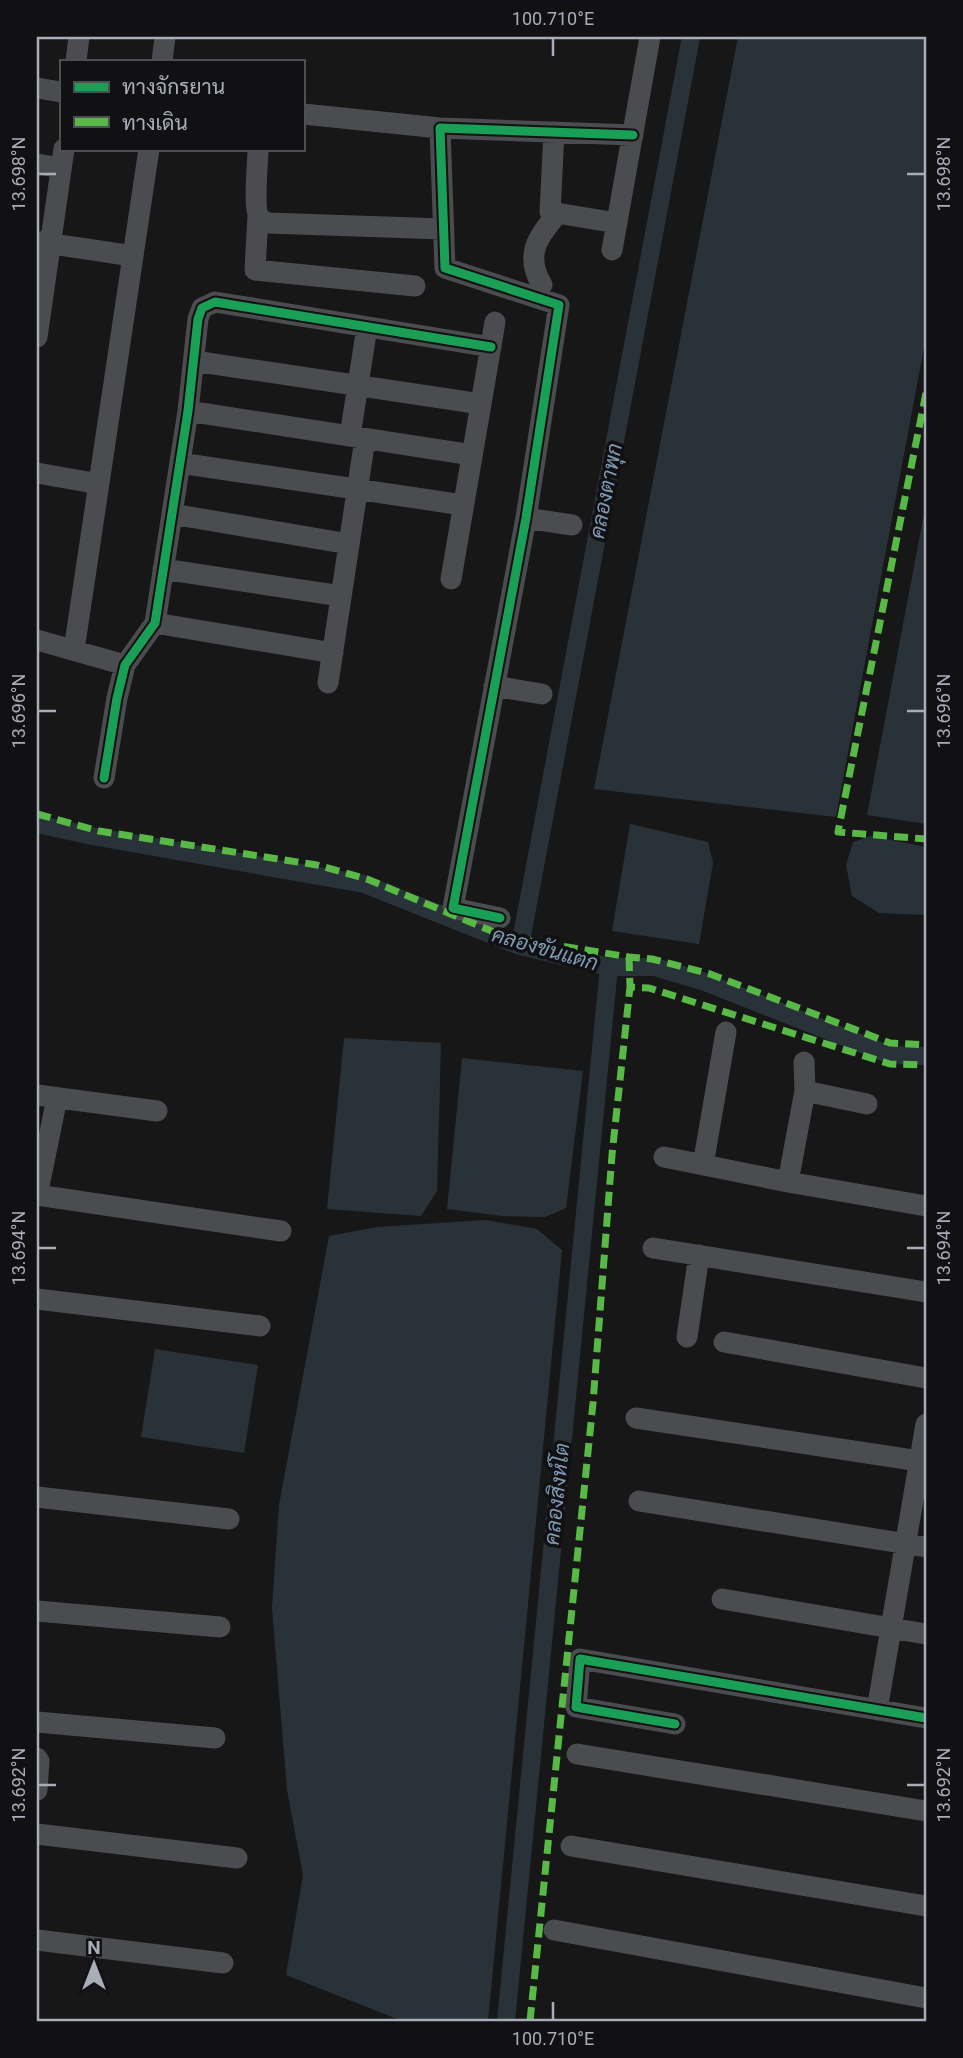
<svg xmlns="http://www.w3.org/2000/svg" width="963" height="2058" font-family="Roboto,Sarabun,sans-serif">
  <rect width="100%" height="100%" fill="#171717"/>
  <path fill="#2a3239" d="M 738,37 L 926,37 L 926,337 L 836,817 L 594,789 Z
    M 926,503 L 926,824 L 867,815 Z
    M 630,824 L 708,842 L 713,863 L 699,944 L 612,931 Z
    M 871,836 L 926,847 L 926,915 L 879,913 L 852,896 L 846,865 L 853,842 Z
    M 344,1038 L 441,1043 L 437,1191 L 421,1216 L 327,1209 Z
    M 462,1058 L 583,1071 L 566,1208 L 545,1217 L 502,1216 L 447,1209 Z
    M 486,1220 L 537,1229 L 562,1250 L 488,2021 L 402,2021 L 286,1975 L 303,1875 L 287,1790 L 272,1608 L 279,1505 L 329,1236 L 377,1227 Z
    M 155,1349 L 258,1365 L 244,1453 L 141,1437 Z"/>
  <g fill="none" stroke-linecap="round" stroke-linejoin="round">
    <path stroke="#2a3239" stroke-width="18" d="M 37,824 L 92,836 L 364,884 L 520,946 L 609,967 L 655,967 L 702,981 L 890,1055 L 926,1056
      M 520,946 L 691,37
      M 506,2021 L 609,967"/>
    <path stroke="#4b4c50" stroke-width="21" d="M 76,61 L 79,37
      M 162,61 L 165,37
      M 37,88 L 61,92
      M 303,114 L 440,128
      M 554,132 L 550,212 L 617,223
      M 258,149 C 258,162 253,207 259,217 C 261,220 264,221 268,223 L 444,229
      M 37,164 L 61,168
      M 258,215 L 255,270 L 415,286
      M 39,242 L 133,256
      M 612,250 L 650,37
      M 542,285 C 524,255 538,236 558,213
      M 37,337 L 64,149
      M 194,361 L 481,404
      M 188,411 L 472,455
      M 350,436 L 367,327
      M 180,463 L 463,505
      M 37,473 L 99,484
      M 172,514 L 349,544
      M 526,518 L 572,525
      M 163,569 L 341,596
      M 451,579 L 495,322
      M 155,623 L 333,653
      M 37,640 L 125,665
      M 74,650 L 149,149
      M 328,683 L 365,439
      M 494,686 L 542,694
      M 104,778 L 117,698 L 125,665 L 155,623 L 188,411 L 198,319 L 202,308 L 215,302 L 491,347
      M 500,918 L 453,908 L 526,518 L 559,305 L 445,268 L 440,128 L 633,135
      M 805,1091 L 867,1104
      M 37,1095 L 157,1111
      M 664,1157 L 788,1182 L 926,1206
      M 703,1165 L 726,1032
      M 788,1182 L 805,1091 L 804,1062
      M 37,1195 L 281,1231
      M 37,1196 L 57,1098
      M 653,1248 L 926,1292
      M 37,1299 L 260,1326
      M 687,1337 L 699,1255
      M 724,1342 L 926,1378
      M 636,1418 L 926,1462
      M 37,1497 L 229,1519
      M 639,1501 L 926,1547
      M 722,1599 L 926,1634
      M 37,1611 L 220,1627
      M 877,1710 L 926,1424
      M 37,1722 L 215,1738
      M 675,1724 L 576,1707 L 580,1659 L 926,1718
      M 577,1754 L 926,1811
      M 37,1758 L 39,1761 L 37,1790
      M 37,1834 L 237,1858
      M 571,1846 L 926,1906
      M 554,1930 L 926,1998
      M 37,1940 L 223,1963"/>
    <path stroke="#58b947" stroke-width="7" stroke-dasharray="14 7" stroke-linecap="butt" d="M 926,393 L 838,832 L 926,839
      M 37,814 L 99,831 L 317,865 L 367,879 L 506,937 L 629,957 L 652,959 L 710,974 L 890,1043 L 926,1045
      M 629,957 L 630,987 L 649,988 L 890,1064 L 926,1065
      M 530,2021 L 578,1550 L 593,1403 L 612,1155 L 630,987"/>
    <g stroke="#111113" stroke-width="13">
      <path id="cycleway" d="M 104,778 L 117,698 L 125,665 L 155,623 L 188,411 L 198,319 L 202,308 L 215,302 L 491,347
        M 500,918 L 453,908 L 526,518 L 559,305 L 445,268 L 440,128 L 633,135
        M 675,1724 L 576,1707 L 580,1659 L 926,1718"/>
    </g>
    <use href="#cycleway" stroke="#1a9f57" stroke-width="9"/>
  </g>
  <path fill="none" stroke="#a8adb8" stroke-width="2.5" d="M 553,38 L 553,56M 38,174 L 56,174M 907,174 L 925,174M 38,711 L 56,711M 907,711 L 925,711M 38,1248 L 56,1248M 907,1248 L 925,1248M 38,1785 L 56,1785M 907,1785 L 925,1785M 553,2002 L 553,2020"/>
  <g text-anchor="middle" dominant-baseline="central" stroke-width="7" stroke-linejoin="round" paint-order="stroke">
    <g font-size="21" font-style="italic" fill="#7f9bb3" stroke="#111113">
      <text transform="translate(606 491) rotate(-79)">คลองตาพุก</text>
      <text transform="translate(545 949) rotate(16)">คลองขันแตก</text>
      <text transform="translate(557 1494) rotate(-84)">คลองสิงห์โต</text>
    </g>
  </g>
  <rect width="963" height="2058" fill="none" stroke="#111113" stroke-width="77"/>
  <rect x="60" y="60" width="245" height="91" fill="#111113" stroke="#4d4f55" stroke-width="2"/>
  <rect x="74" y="82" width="35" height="10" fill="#1a9f57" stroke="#4d4f55" stroke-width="2"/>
  <text x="122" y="94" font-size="21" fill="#a8adb8">ทางจักรยาน</text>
  <rect x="74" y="117" width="35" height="10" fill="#58b947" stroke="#4d4f55" stroke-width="2"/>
  <text x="122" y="130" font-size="21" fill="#a8adb8">ทางเดิน</text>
  <g transform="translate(94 1964)" stroke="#111113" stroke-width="5" paint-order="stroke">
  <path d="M0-5L12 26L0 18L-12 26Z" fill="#a8adb8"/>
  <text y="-10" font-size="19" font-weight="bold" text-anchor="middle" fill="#a8adb8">N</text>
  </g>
  <rect x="38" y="38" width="887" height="1982" fill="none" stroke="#a8adb8" stroke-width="2.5"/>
  <g font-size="18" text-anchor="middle" fill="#a8adb8">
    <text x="553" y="25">100.710°E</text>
    <text transform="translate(19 174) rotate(-90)" y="6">13.698°N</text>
    <text transform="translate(944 174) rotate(-90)" y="6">13.698°N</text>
    <text transform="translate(19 711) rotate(-90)" y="6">13.696°N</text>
    <text transform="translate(944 711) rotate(-90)" y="6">13.696°N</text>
    <text transform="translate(19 1248) rotate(-90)" y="6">13.694°N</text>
    <text transform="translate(944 1248) rotate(-90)" y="6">13.694°N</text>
    <text transform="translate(19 1785) rotate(-90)" y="6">13.692°N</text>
    <text transform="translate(944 1785) rotate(-90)" y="6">13.692°N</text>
    <text x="553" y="2045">100.710°E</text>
  </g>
</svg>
